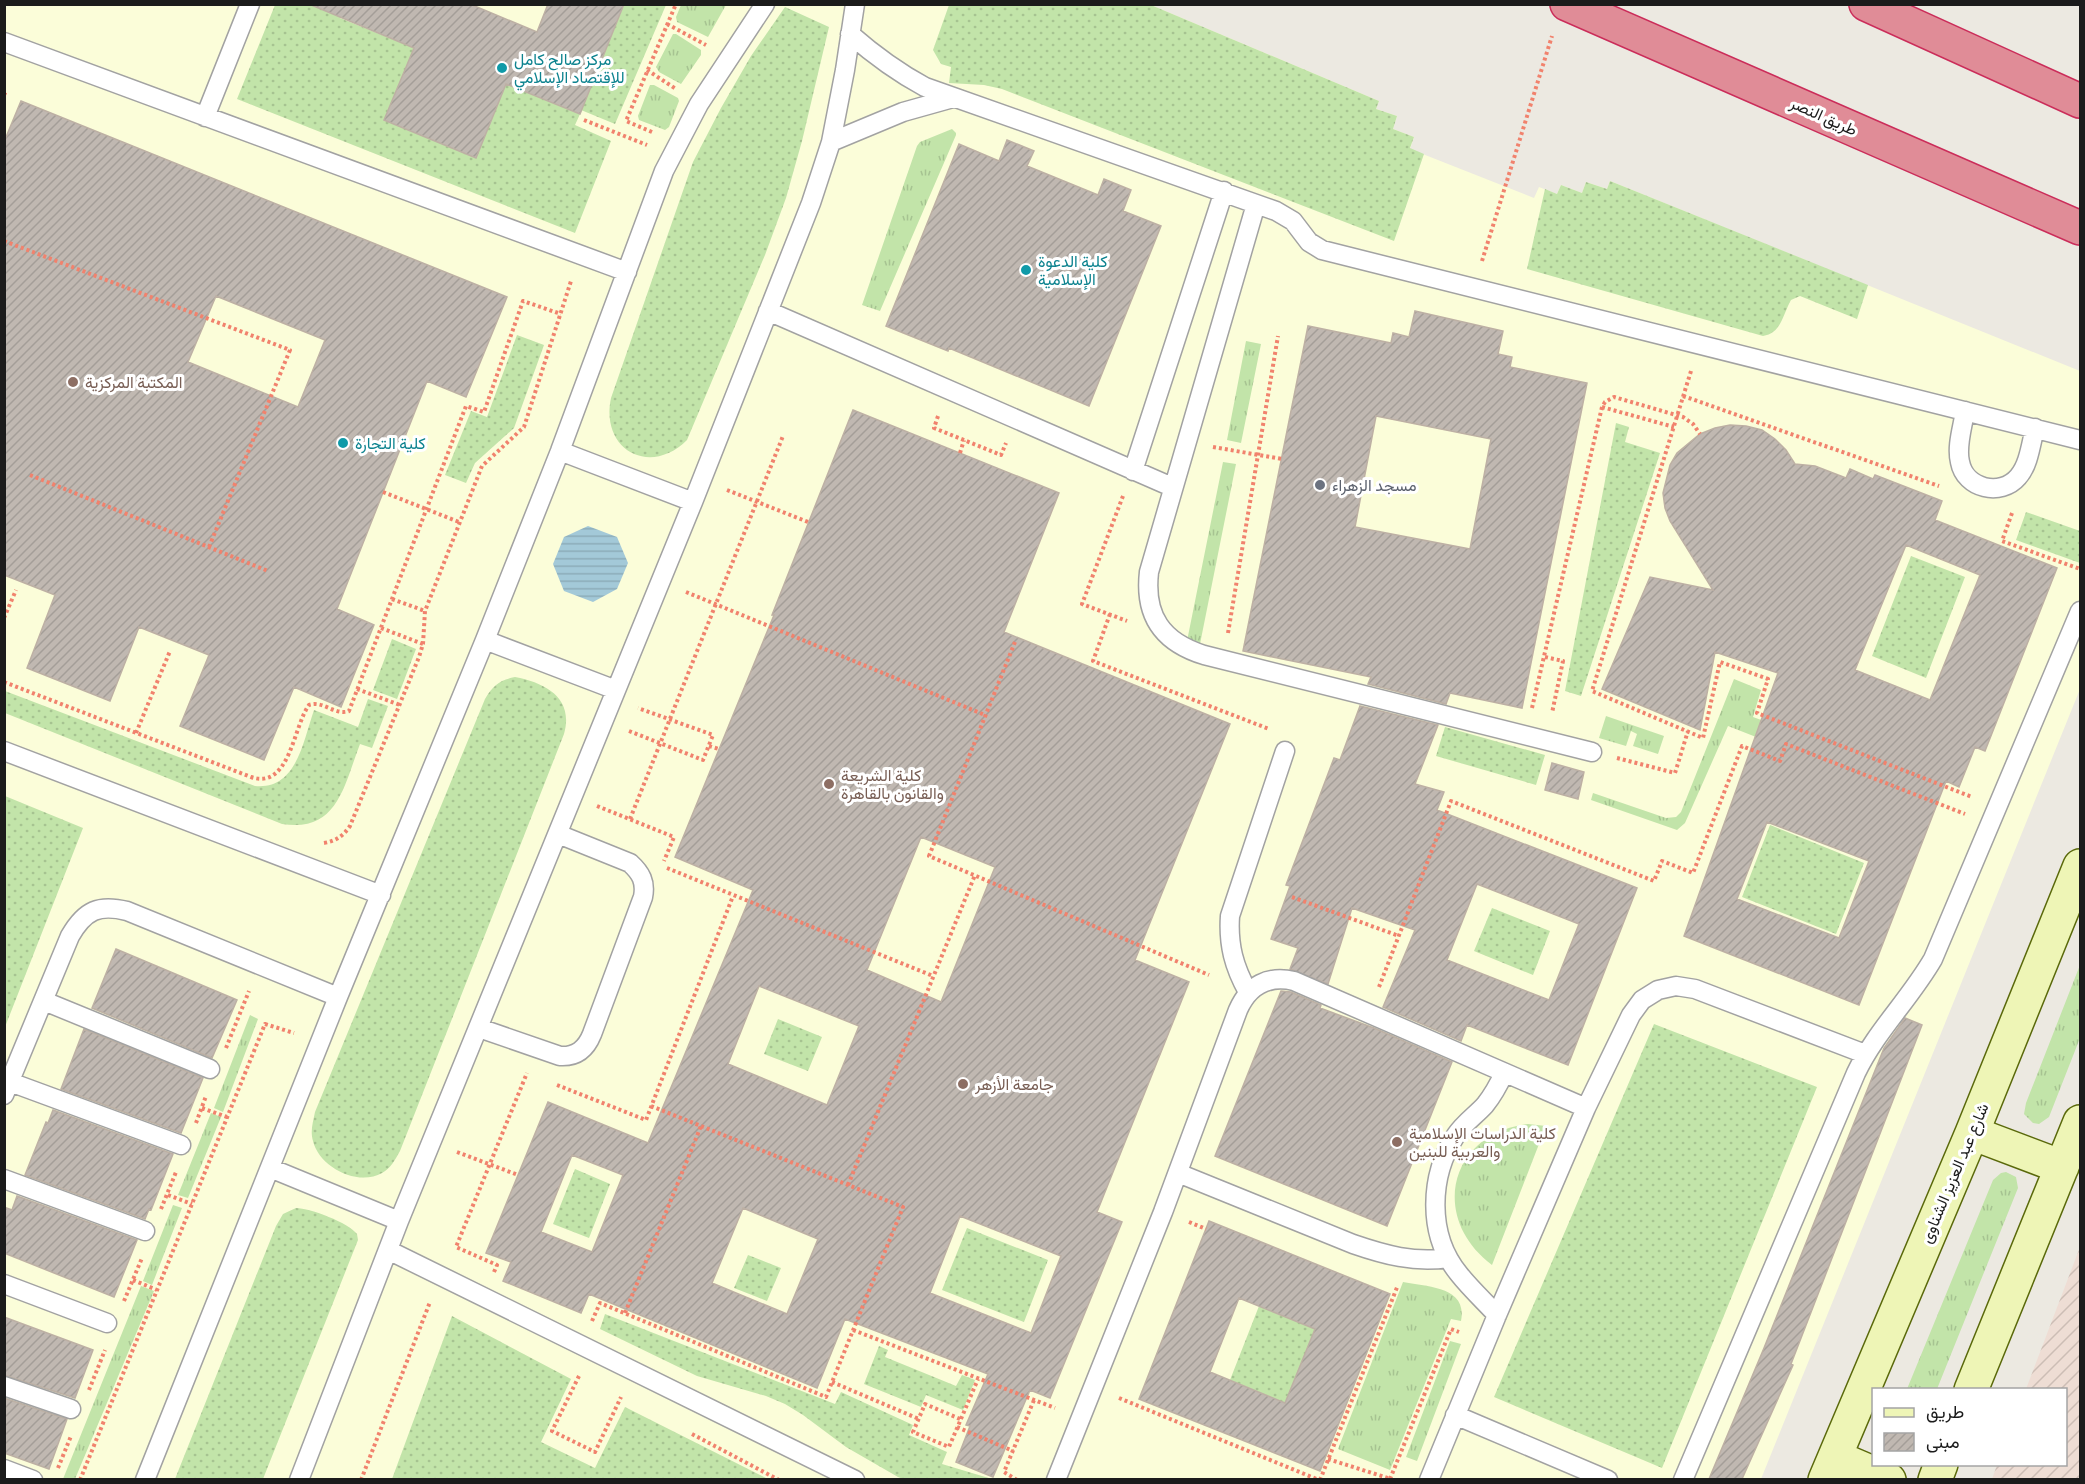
<svg xmlns="http://www.w3.org/2000/svg" width="2085" height="1484" font-family="'Titillium Web',Vazirmatn,sans-serif">
  <defs>
    <pattern id="military-furrows" width="10" height="10" patternUnits="userSpaceOnUse" patternTransform="scale(1.5)"><rect width="10" height="10" fill="#eeddd4"/><path d="M-1 1l2-2M0 10L10 0M9 11l2-2" fill="none" stroke="#ccbdb5"/></pattern>
    <pattern id="grass-tufts" width="24" height="20" patternUnits="userSpaceOnUse" patternTransform="scale(1.5)"><rect width="24" height="20" fill="#c2e4a9"/><path d="M3 7l-1-3M5 7V3M7 7l1-3M15 17l-1-3M17 17v-4M19 17l1-3" fill="none" stroke="#a6c391"/></pattern>
    <pattern id="garden-dots" width="8" height="8" patternUnits="userSpaceOnUse" patternTransform="scale(1.5)"><rect width="8" height="8" fill="#c2e4a9"/><path d="M2 2h.1M6 6h.1" fill="none" stroke="#a6c391" stroke-width="1.8" stroke-linecap="round"/></pattern>
    <pattern id="water-rules" width="6" height="5" patternUnits="userSpaceOnUse" patternTransform="scale(1.5)"><rect width="6" height="5" fill="#a3c9d8"/><path d="M0 2.5h6" fill="none" stroke="#8cacb9"/></pattern>
    <pattern id="building-hatch" width="6" height="6" patternUnits="userSpaceOnUse" patternTransform="scale(1.5)"><rect width="6" height="6" fill="#c0b8b1"/><path d="M-1 1l2-2M0 6l6-6M5 7l2-2" fill="none" stroke="#a49e98"/></pattern>
  </defs>
  <rect width="100%" height="100%" fill="#ece9e1"/>
  <path fill="#fbfdd9" d="M 5,5 L 1151,5 L 1379,101 L 1376,109 L 1397,116 L 1393,129 L 1414,137 L 1410,149 L 1534,198 L 1539,187 L 1557,194 L 1561,185 L 1582,193 L 1586,182 L 1607,189 L 1610,181 L 2080,371 L 2080,689 L 1761,1479 L 5,1480 Z"/>
  <path fill="url(#military-furrows)" d="M 2080,1247 L 2080,1479 L 1992,1479 L 1997,1465 L 2066,1464 L 2066,1390 L 2026,1389 Z"/>
  <path fill="url(#grass-tufts)" d="M 681,5 L 681,4 L 726,5 L 708,37 L 677,22 L 676,17 Z
    M 673,34 L 676,34 L 701,50 L 701,55 L 681,84 L 659,72 L 656,67 Z
    M 650,85 L 654,85 L 678,98 L 679,101 L 669,127 L 665,130 L 639,120 L 638,116 Z
    M 952,129 L 956,133 L 956,135 L 880,311 L 862,305 L 917,146 L 920,142 Z
    M 1246,341 L 1261,344 L 1241,443 L 1227,440 Z
    M 1223,462 L 1236,464 L 1200,644 L 1187,641 Z
    M 1734,679 L 1761,690 L 1753,717 L 1786,729 L 1779,746 L 1728,726 L 1685,823 L 1677,830 L 1591,800 L 1593,793 L 1666,818 L 1676,817 L 1681,812 Z
    M 1606,716 L 1664,736 L 1658,754 L 1633,746 L 1637,734 L 1631,731 L 1626,746 L 1599,738 Z
    M 2080,965 L 2080,1038 L 2049,1117 L 2039,1124 L 2033,1123 L 2024,1114 L 2026,1103 Z
    M 250,1015 L 258,1019 L 223,1112 L 214,1108 Z
    M 211,1113 L 221,1117 L 188,1198 L 178,1195 Z
    M 1528,1124 L 1546,1126 L 1492,1265 C 1429,1218 1449,1133 1528,1124 Z
    M 2006,1172 L 2016,1177 L 2018,1188 L 1937,1389 L 1907,1389 L 1993,1180 L 2001,1173 Z
    M 173,1205 L 182,1208 L 152,1285 L 143,1281 Z
    M 1403,1282 C 1427,1287 1468,1286 1461,1321 L 1451,1319 L 1390,1470 L 1338,1449 Z
    M 141,1286 L 154,1291 L 75,1479 L 63,1479 Z
    M 1450,1341 L 1461,1344 L 1417,1461 L 1406,1457 Z"/>
  <path fill="url(#garden-dots)" d="M 275,5 L 339,5 L 344,6 L 340,18 L 414,48 L 385,120 L 476,158 L 506,84 L 580,114 L 575,125 L 611,141 L 575,233 L 237,99 Z
    M 624,5 L 666,5 L 615,124 L 581,110 Z
    M 949,5 L 1151,5 L 1379,101 L 1376,109 L 1397,116 L 1393,129 L 1414,137 L 1410,148 L 1424,154 L 1394,241 L 1002,89 L 984,85 L 949,83 L 951,67 L 941,64 L 933,50 Z
    M 785,7 L 829,27 L 802,141 L 786,198 L 765,255 L 687,440 C 650,477 600,450 611,398 L 693,162 L 721,108 L 751,56 Z
    M 1610,181 L 1868,285 L 1857,319 L 1800,296 L 1791,300 C 1783,314 1781,334 1763,336 L 1527,269 L 1545,189 L 1557,194 L 1561,185 L 1582,193 L 1586,182 L 1607,189 Z
    M 517,335 L 544,345 L 514,428 L 475,463 L 466,483 L 445,475 L 471,411 L 487,417 Z
    M 1616,423 L 1629,427 L 1625,442 L 1660,453 L 1581,696 L 1565,691 Z
    M 2026,512 L 2080,531 L 2080,563 L 2016,540 Z
    M 1911,556 L 1965,577 L 1926,678 L 1872,656 Z
    M 392,639 L 416,649 L 397,699 L 373,690 Z
    M 515,677 C 547,683 574,699 564,734 L 400,1151 C 395,1160 391,1168 382,1173 C 358,1187 319,1167 313,1141 C 310,1131 313,1122 315,1112 L 485,699 C 493,685 500,680 515,677 Z
    M 5,691 L 255,786 C 297,790 303,741 314,710 L 358,727 L 368,699 L 388,706 L 372,748 L 360,744 C 344,785 338,833 282,824 L 5,713 Z
    M 1445,727 L 1545,755 L 1536,785 L 1436,756 Z
    M 5,796 L 83,828 L 5,1027 Z
    M 1770,825 L 1864,863 L 1836,934 L 1742,897 Z
    M 1492,908 L 1550,931 L 1533,975 L 1474,951 Z
    M 778,1019 L 822,1037 L 808,1071 L 764,1054 Z
    M 1654,1024 L 1817,1087 L 1662,1468 L 1494,1397 Z
    M 575,1169 L 610,1184 L 589,1238 L 553,1224 Z
    M 296,1208 C 310,1208 349,1223 357,1234 L 358,1240 L 263,1479 L 175,1479 L 276,1226 L 283,1214 Z
    M 967,1228 L 1048,1260 L 1024,1322 L 942,1290 Z
    M 748,1255 L 781,1268 L 767,1301 L 734,1288 Z
    M 1259,1306 L 1315,1329 L 1285,1403 L 1230,1380 Z
    M 605,1314 L 835,1404 L 841,1392 L 913,1425 L 909,1435 L 947,1452 L 942,1464 L 992,1479 L 906,1480 L 898,1477 L 846,1447 L 803,1415 L 785,1404 L 766,1396 L 697,1376 L 600,1329 Z
    M 452,1316 L 571,1379 L 541,1442 L 595,1468 L 625,1407 L 768,1479 L 392,1479 Z
    M 879,1346 L 888,1350 L 885,1357 L 956,1386 L 962,1375 L 975,1380 L 963,1410 L 926,1395 L 921,1407 L 864,1384 Z"/>
  <path fill="url(#water-rules)" d="M 588,526 L 617,537 L 628,563 L 617,589 L 593,602 L 564,591 L 553,564 L 564,537 Z"/>
  <path fill="url(#building-hatch)" stroke="#bdb0a4" stroke-width="1.5" fill-rule="evenodd" d="M 309,4 L 470,4 L 537,32 L 548,4 L 624,4 L 580,114 L 506,84 L 476,158 L 384,120 L 414,48 Z
    M 21,101 L 507,297 L 466,397 L 427,381 L 337,609 L 374,625 L 341,707 L 294,687 L 264,760 L 180,726 L 209,655 L 139,627 L 110,701 L 27,668 L 55,595 L 4,575 L 4,142 ZM 216,296 L 325,340 L 298,407 L 188,362 Z
    M 1007,140 L 1034,151 L 1027,166 L 1098,195 L 1104,179 L 1131,190 L 1123,211 L 1161,226 L 1089,406 L 949,348 L 948,351 L 886,326 L 959,144 L 999,161 Z
    M 1415,311 L 1503,331 L 1498,354 L 1512,357 L 1510,367 L 1587,383 L 1522,708 L 1450,693 L 1446,704 L 1368,684 L 1371,677 L 1243,651 L 1308,326 L 1391,343 L 1393,333 L 1409,337 ZM 1376,416 L 1491,439 L 1470,549 L 1355,527 Z
    M 853,410 L 1059,493 L 1004,632 L 1230,724 L 1135,960 L 1189,982 L 1097,1212 L 1122,1222 L 1050,1398 L 1030,1390 L 993,1477 L 956,1462 L 970,1426 L 966,1425 L 988,1374 L 845,1319 L 817,1388 L 589,1294 L 581,1313 L 503,1281 L 511,1262 L 486,1253 L 548,1102 L 648,1143 L 753,890 L 675,857 L 774,615 L 772,615 ZM 921,837 L 995,867 L 941,1002 L 867,970 ZM 759,986 L 859,1026 L 827,1105 L 728,1064 ZM 572,1155 L 623,1175 L 592,1252 L 541,1232 ZM 743,1208 L 818,1239 L 787,1314 L 712,1283 ZM 960,1216 L 1061,1256 L 1031,1333 L 930,1293 Z
    M 1730,425 L 1746,426 L 1762,430 L 1775,439 L 1786,450 L 1795,464 L 1815,466 L 1846,478 L 1850,469 L 1873,479 L 1875,475 L 1942,501 L 1935,520 L 2057,568 L 1985,751 L 1975,747 L 1959,787 L 1946,781 L 1859,1005 L 1684,936 L 1778,673 L 1715,652 L 1700,730 L 1602,689 L 1650,577 L 1713,590 L 1670,521 L 1665,508 L 1663,493 L 1670,465 L 1677,453 L 1700,434 L 1715,428 ZM 1906,545 L 1980,575 L 1930,700 L 1855,670 ZM 1767,822 L 1869,861 L 1839,938 L 1737,899 Z
    M 1360,706 L 1438,725 L 1415,784 L 1444,792 L 1437,810 L 1637,888 L 1568,1065 L 1467,1025 L 1461,1041 L 1383,1007 L 1415,930 L 1352,908 L 1328,984 L 1290,969 L 1298,948 L 1271,939 L 1290,886 L 1286,885 L 1334,758 L 1340,760 ZM 1477,884 L 1579,924 L 1549,1000 L 1447,960 Z
    M 1552,763 L 1584,772 L 1578,799 L 1545,790 Z
    M 116,949 L 237,1000 L 212,1058 L 92,1008 Z
    M 1281,991 L 1291,992 L 1321,1005 L 1320,1008 L 1374,1028 L 1452,1062 L 1387,1226 L 1215,1156 Z
    M 1905,1018 L 1922,1025 L 1791,1364 L 1793,1365 L 1742,1479 L 1709,1479 L 1764,1348 L 1884,1048 Z
    M 84,1029 L 203,1078 L 181,1133 L 61,1089 Z
    M 53,1110 L 173,1154 L 151,1210 L 149,1209 L 145,1219 L 25,1175 L 46,1122 L 48,1123 Z
    M 17,1196 L 137,1240 L 114,1297 L 4,1253 L 4,1207 L 12,1210 Z
    M 1209,1221 L 1390,1294 L 1320,1471 L 1139,1399 ZM 1239,1298 L 1315,1329 L 1285,1403 L 1210,1372 Z
    M 4,1317 L 93,1350 L 75,1398 L 4,1375 Z
    M 4,1398 L 67,1419 L 49,1469 L 4,1453 Z"/>
  <g fill="none" stroke-linecap="round" stroke-linejoin="round">
    <g stroke="#a2a2a2" stroke-width="21">
      <path id="lane" d="M 850,34 C 874,55 897,72 925,87 L 1276,211 L 1293,221 L 1309,242 L 1322,250 L 2080,440
        M 4,42 L 627,272
        M 205,117 L 250,4
        M 831,142 L 903,112 L 953,98
        M 1256,204 L 1149,572 C 1144,616 1162,642 1204,655 L 1592,752
        M 768,311 L 1172,487
        M 1965,411 C 1963,426 1956,446 1960,462 C 1965,489 2001,497 2018,477 C 2029,465 2031,443 2035,428
        M 560,451 L 693,502
        M 1133,471 L 1224,191
        M 485,640 L 616,690
        M 4,751 L 381,895
        M 1248,992 C 1234,967 1228,945 1230,916 L 1285,751
        M 44,1001 L 210,1069
        M 479,1028 L 560,1056 C 576,1057 586,1049 592,1034 L 643,897 C 646,882 641,873 630,863 L 558,834
        M 10,1082 L 181,1145
        M 4,1095 L 70,936 C 85,910 99,904 127,911 L 338,997
        M 270,1168 L 399,1221
        M 1178,1173 L 1353,1244 C 1385,1255 1414,1263 1448,1258
        M 4,1179 L 145,1231
        M 388,1250 L 855,1480
        M 4,1284 L 107,1323
        M 1497,1315 C 1484,1301 1470,1288 1459,1274 C 1427,1235 1429,1176 1456,1135 C 1464,1123 1476,1115 1485,1105 C 1493,1095 1499,1084 1504,1073
        M 4,1386 L 71,1409
        M 1455,1415 L 1608,1480
        M 4,1469 L 33,1480
        M 145,1480 L 338,997 L 485,640 L 560,451 L 664,171 L 699,104 L 765,4
        M 299,1480 L 399,1221 L 693,502 L 811,203 L 831,142 L 845,70 L 855,4
        M 1056,1480 L 1163,1212 L 1238,1010 C 1249,985 1268,975 1294,981 L 1586,1108
        M 1429,1480 L 1497,1315 L 1586,1108 L 1631,1015 L 1642,1000 L 1658,990 L 1676,986 L 1695,989 L 1865,1054
        M 1683,1480 L 1856,1073 C 1876,1031 1910,999 1933,959 L 2080,611"/>
    </g>
    <g stroke="#5a690b" stroke-width="36">
      <path id="secondary" d="M 1972,1133 L 2062,1167
        M 1971,1390 L 2080,1122
        M 1835,1457 L 1889,1480
        M 1825,1480 L 1972,1133 L 2080,866
        M 1935,1480 L 1941,1464"/>
    </g>
    <g stroke="#cb2d5a" stroke-width="36">
      <path id="highway" d="M 1567,4 L 2080,228
        M 1866,4 L 2080,101"/>
    </g>
    <path stroke="#f1826d" stroke-width="4" stroke-dasharray="3 3" stroke-linecap="butt" d="M 667,24 L 706,45
      M 647,70 L 676,89
      M 4,95 L 6,91
      M 584,120 L 647,145
      M 652,132 L 626,121 L 676,4
      M 4,241 L 290,350 L 209,547
      M 1482,261 L 1552,36
      M 1691,371 L 1592,691 L 1703,738 L 1720,662 L 1768,679 L 1757,713 L 1972,797
      M 1683,396 L 1939,486
      M 1602,407 L 1674,427
      M 938,416 L 934,428 L 1001,455 L 1006,443
      M 1213,447 L 1282,459
      M 960,453 L 964,440
      M 30,475 L 268,571
      M 727,490 L 808,522
      M 383,492 L 459,522
      M 1123,496 L 1082,604 L 1127,621
      M 2012,513 L 2002,541 L 2080,569
      M 686,592 L 985,715
      M 392,599 L 425,611
      M 1110,614 L 1093,661 L 1269,729
      M 4,618 L 16,590
      M 381,628 L 423,644
      M 1228,633 L 1278,336
      M 1015,642 L 929,856 L 1209,975
      M 1545,657 L 1563,661 L 1552,713
      M 4,682 L 251,777 C 290,790 293,727 309,705 C 323,700 335,716 349,711 L 466,406 L 484,412 L 523,301 L 561,314
      M 357,689 L 400,705
      M 1532,708 L 1602,407 L 1605,402 L 1614,397 L 1683,417 L 1693,424 L 1700,434
      M 629,731 L 703,760 L 713,735 L 638,708
      M 136,733 L 170,651
      M 709,746 L 719,749
      M 1617,758 L 1675,773 L 1688,731
      M 597,806 L 674,837 L 664,861
      M 630,819 L 783,436
      M 324,843 C 336,841 343,836 350,826 L 419,657 L 423,644 L 425,611 L 482,466 L 524,427 L 571,281
      M 667,868 L 933,976
      M 1292,897 L 1399,936
      M 1379,987 L 1451,801 L 1654,881 L 1662,861 L 1693,873 L 1742,746 L 1780,761 L 1786,744 L 1965,814
      M 226,1048 L 249,991
      M 557,1085 L 646,1120 L 733,896
      M 202,1108 L 227,1117
      M 196,1123 L 206,1096
      M 457,1152 L 518,1175
      M 848,1185 L 975,875
      M 168,1195 L 192,1204
      M 161,1209 L 176,1172
      M 1189,1222 L 1206,1229
      M 494,1272 L 497,1265 L 456,1247 L 527,1073
      M 133,1280 L 157,1290
      M 124,1301 L 142,1258
      M 625,1313 L 701,1126
      M 592,1321 L 600,1303 L 826,1397 L 903,1207 L 651,1106
      M 853,1330 L 1055,1408
      M 579,1376 L 552,1431 L 595,1452 L 621,1397
      M 832,1382 L 919,1419
      M 89,1390 L 105,1350
      M 1119,1398 L 1319,1480
      M 960,1419 L 925,1404 L 913,1432 L 949,1447 L 978,1379
      M 957,1427 L 1013,1451
      M 692,1434 L 779,1480
      M 1328,1459 L 1391,1479
      M 58,1468 L 71,1436
      M 1390,1479 L 1451,1329 L 1459,1332
      M 80,1480 L 265,1024 L 294,1033
      M 361,1480 L 430,1302
      M 1017,1480 L 1004,1472 L 1034,1400
      M 1320,1480 L 1398,1285"/>
    <use href="#lane" stroke="#fff" stroke-width="18"/>
    <use href="#secondary" stroke="#eef5b6" stroke-width="33"/>
    <use href="#highway" stroke="#e08c97" stroke-width="33"/>
  </g>
  <g fill="#0f9aa8" stroke="#fff" stroke-width="2">
    <circle cx="502" cy="68" r="6"/>
    <circle cx="1026" cy="270" r="6"/>
    <circle cx="343" cy="443" r="6"/>
  </g>
  <g fill="#8d6e63" stroke="#fff" stroke-width="2">
    <circle cx="73" cy="382" r="6"/>
    <circle cx="829" cy="784" r="6"/>
    <circle cx="963" cy="1084" r="6"/>
    <circle cx="1397" cy="1142" r="6"/>
  </g>
  <circle fill="#6b7280" stroke="#fff" stroke-width="2" cx="1320" cy="485" r="6"/>
  <g text-anchor="middle" dominant-baseline="central" stroke-width="6" stroke-linejoin="round" paint-order="stroke">
    <g font-size="16" fill="#0d838f" stroke="#fff" text-anchor="start">
      <text x="514" y="59">مركز صالح كامل<tspan x="514" dy="18">للإقتصاد الإسلامي</tspan></text>
      <text x="1038" y="261">كلية الدعوة<tspan x="1038" dy="18">الإسلامية</tspan></text>
      <text x="355" y="443">كلية التجارة</text>
    </g>
    <g font-size="16" fill="#1b1b1b" stroke="#fff">
      <text transform="translate(1824 116) rotate(24)">طريق النصر</text>
      <text transform="translate(1954 1173) rotate(-67)">شارع عبد العزيز الشناوى</text>
    </g>
    <g font-size="16" fill="#785e54" stroke="#fff" text-anchor="start">
      <text x="85" y="382">المكتبة المركزية</text>
      <text x="841" y="775">كلية الشريعة<tspan x="841" dy="18">والقانون بالقاهرة</tspan></text>
      <text x="975" y="1084">جامعة الأزهر</text>
      <text x="1409" y="1133">كلية الدراسات الإسلامية<tspan x="1409" dy="18">والعربية للبنين</tspan></text>
    </g>
    <g font-size="16" fill="#5b616d" stroke="#fff" text-anchor="start">
      <text x="1332" y="485">مسجد الزهراء</text>
    </g>
  </g>
  <rect width="2085" height="1484" fill="none" stroke="#1b1b1b" stroke-width="12"/>
  <rect x="1872" y="1388" width="195" height="78" fill="#ffffff" stroke="#a4a4a4" stroke-width="1.5"/>
  <rect x="1884" y="1408" width="30" height="9" fill="#eef5b6" stroke="#a4a4a4" stroke-width="1.5"/>
  <text x="1926" y="1418" font-size="18" fill="#1b1b1b">طريق</text>
  <rect x="1884" y="1433" width="30" height="18" fill="url(#building-hatch)" stroke="#a4a4a4" stroke-width="1.5"/>
  <text x="1926" y="1448" font-size="18" fill="#1b1b1b">مبنى</text>
</svg>
